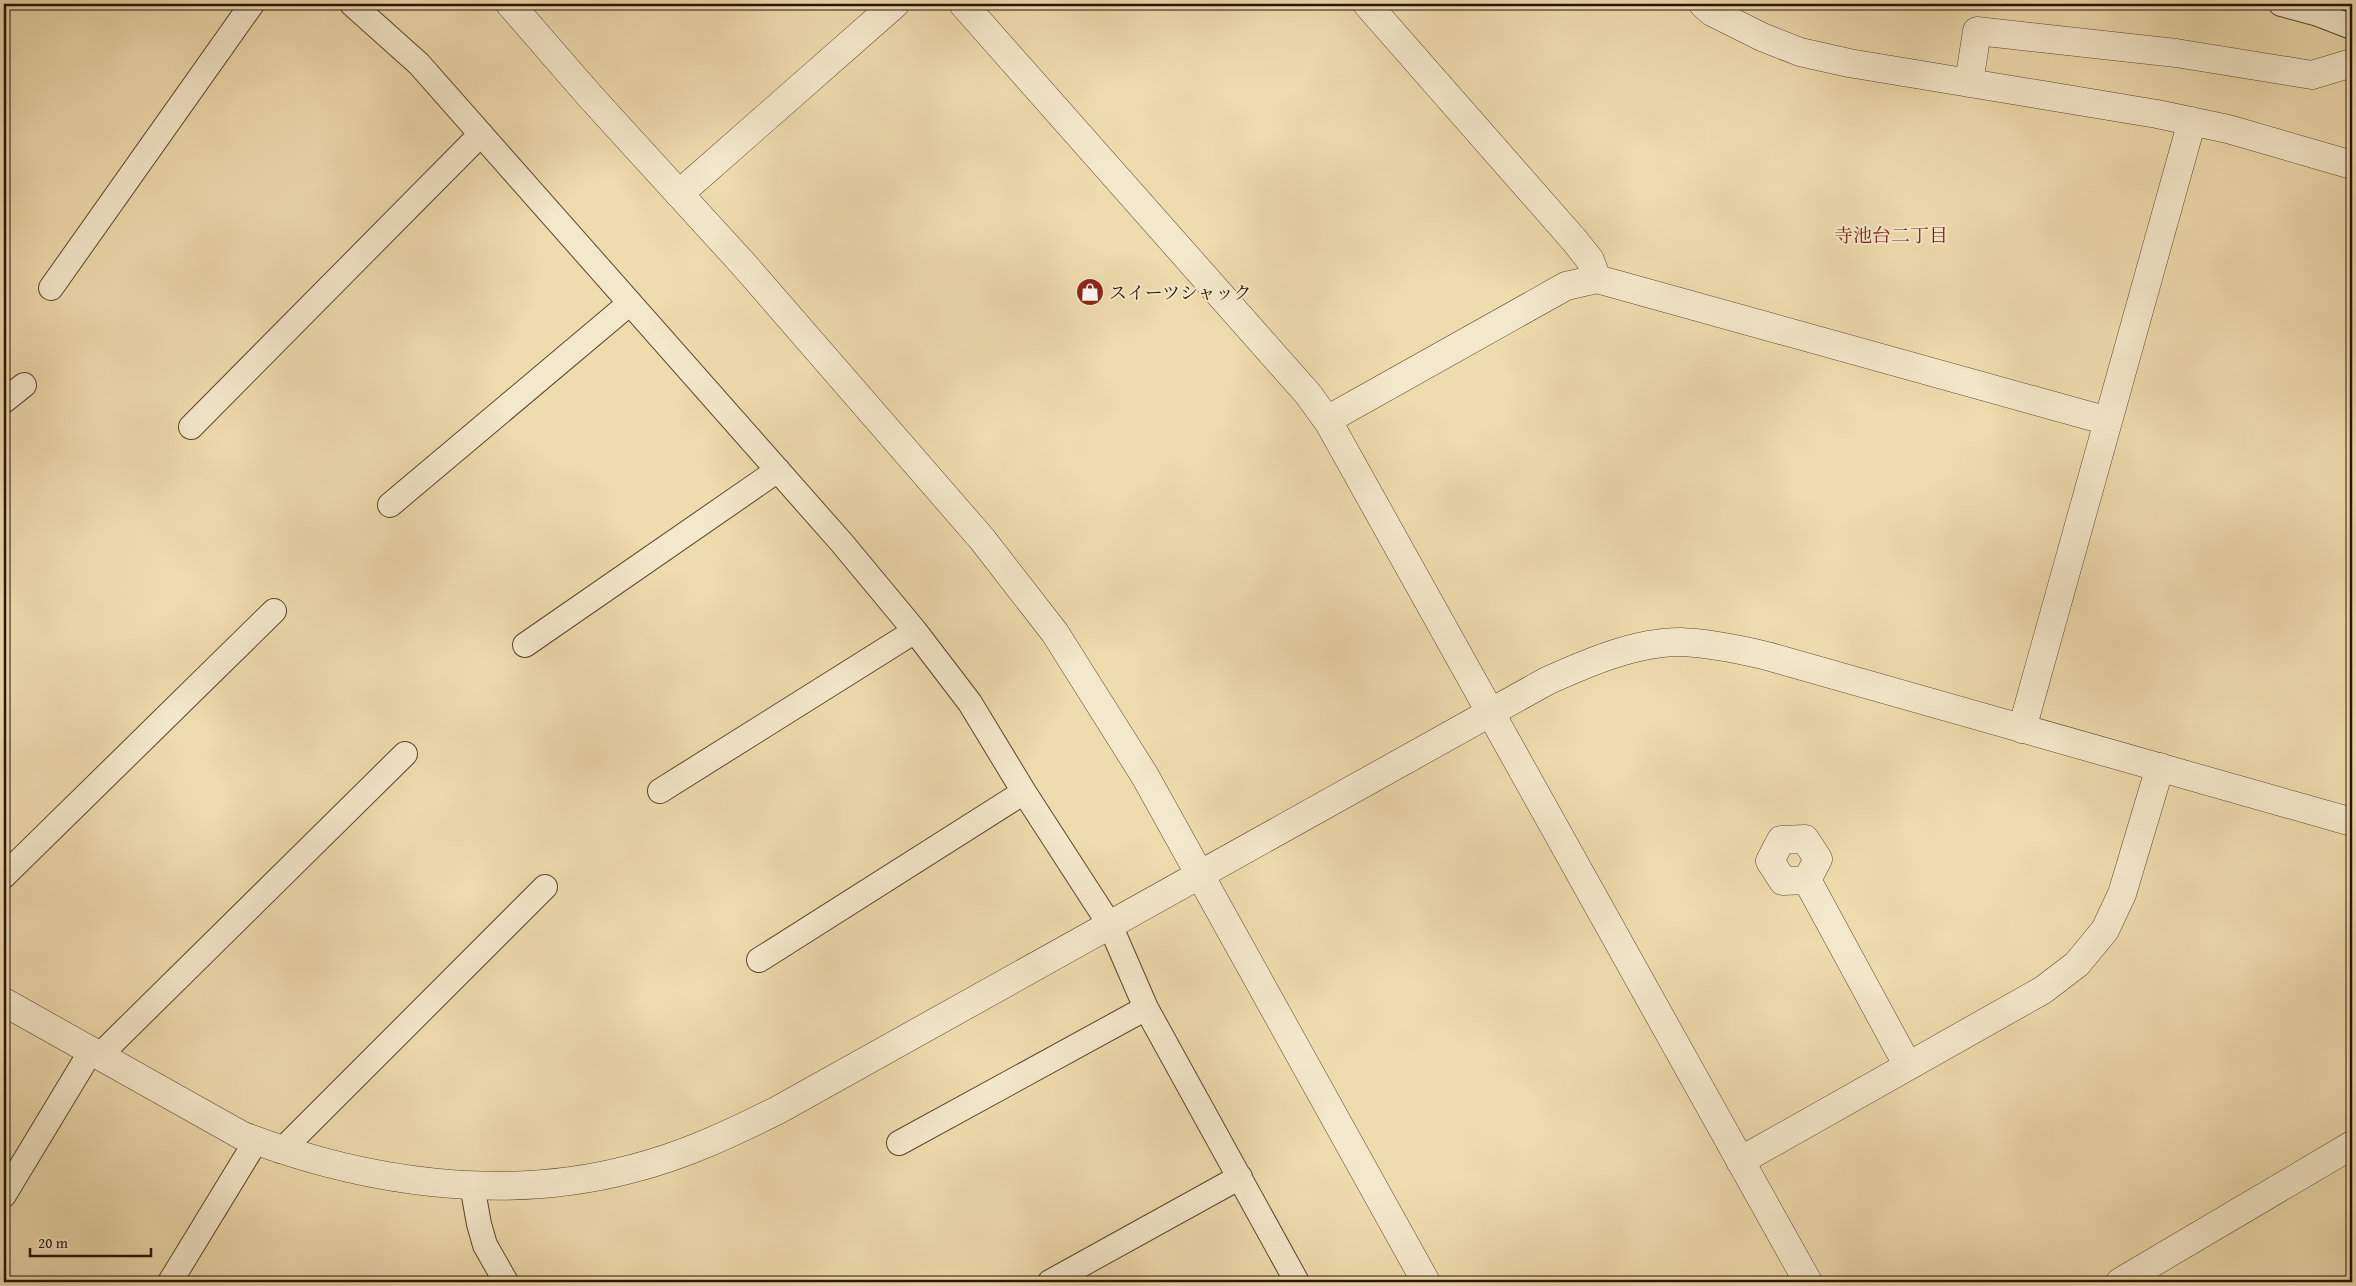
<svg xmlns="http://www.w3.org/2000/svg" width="2356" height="1286" font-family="'Gentium Book Plus','Noto Serif JP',serif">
  <rect width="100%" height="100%" fill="#eedbae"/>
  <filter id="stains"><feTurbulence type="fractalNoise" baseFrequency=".004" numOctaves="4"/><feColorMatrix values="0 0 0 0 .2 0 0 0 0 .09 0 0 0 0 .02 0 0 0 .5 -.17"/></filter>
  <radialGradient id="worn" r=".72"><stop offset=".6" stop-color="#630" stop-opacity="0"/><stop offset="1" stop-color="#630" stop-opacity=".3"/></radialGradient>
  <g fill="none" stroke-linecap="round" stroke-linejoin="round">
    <g stroke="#59462c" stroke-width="26">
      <path id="service" d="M 352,4 L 419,64 L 842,543 L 915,631 L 970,703 L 1024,792 L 1110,925 L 1146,1008 L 1297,1282
        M 2281,4 L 2318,14 L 2352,27
        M 51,288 L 252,4
        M 4,401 L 24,385
        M 191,427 L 481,134
        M 390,505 L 630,303
        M 525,645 L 778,470
        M 660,791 L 915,631
        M 4,876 L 274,611
        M 759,960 L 1024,792
        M 99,1056 L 405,754
        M 899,1143 L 1146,1008
        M 281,1151 L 545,887
        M 472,1185 L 479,1224 L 485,1245 L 506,1282
        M 4,1195 L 91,1051
        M 170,1282 L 256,1141
        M 1050,1282 L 1240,1177"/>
    </g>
    <g stroke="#59462c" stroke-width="29">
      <path id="minor" d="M 963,4 L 1308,394 L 1329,423 L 1808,1282
        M 1367,4 L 1575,241 L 1590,260 L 1597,279
        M 1703,4 L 1712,12 L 1762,37 L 1800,52 L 1849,63 L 2157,114 L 2228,129 L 2352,165
        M 1969,83 L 1977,31 L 2176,53 L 2312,75 L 2352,63
        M 679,194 L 895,4
        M 1327,420 L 1566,286 L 1597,279 L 2108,421
        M 2022,729 L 2192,121
        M 1805,839 L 1818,859 L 1807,880 L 1783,881 L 1770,861 L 1781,840 Z
        M 1807,880 L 1908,1066
        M 1740,1161 L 2043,990 L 2077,964 L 2105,930 L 2122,894 L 2160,767
        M 2120,1282 L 2352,1145"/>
    </g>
    <g stroke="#59462c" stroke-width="29">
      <path id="tertiary" d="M 510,4 L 589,95 L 745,266 L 982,539 L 1055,633 L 1145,776 L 1426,1282
        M 4,1002 L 241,1135 C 363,1182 502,1203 631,1169 C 683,1156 730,1134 778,1110 L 1547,681 C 1587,663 1635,642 1680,642 C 1709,643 1738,649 1767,656 L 2352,822"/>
    </g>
    <use href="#service" stroke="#f4e8ca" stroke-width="24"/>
    <use href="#minor" stroke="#f4e8ca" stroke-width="28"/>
    <use href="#tertiary" stroke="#f4e8ca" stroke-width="28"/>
  </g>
  <defs>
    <g id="shop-disc" transform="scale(1.4375)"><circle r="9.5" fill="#8f2418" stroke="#f4e8ca"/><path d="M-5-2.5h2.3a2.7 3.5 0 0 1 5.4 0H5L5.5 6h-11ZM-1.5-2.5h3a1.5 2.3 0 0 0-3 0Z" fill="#fff"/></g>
  </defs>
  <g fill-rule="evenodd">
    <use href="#shop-disc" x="1090" y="292"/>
  </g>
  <g text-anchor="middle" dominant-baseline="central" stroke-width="4" stroke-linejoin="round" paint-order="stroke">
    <g font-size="18" fill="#271500" stroke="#f4e8ca" text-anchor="start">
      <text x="1109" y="292">スイーツシャック</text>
    </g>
    <g font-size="19" fill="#7a1f14" stroke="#f4e8ca">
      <text x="1891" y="235">寺池台二丁目</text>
    </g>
  </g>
  <rect width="2356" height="1286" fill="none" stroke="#eedbae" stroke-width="20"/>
  <rect x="5" y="5" width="2346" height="1276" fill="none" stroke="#271500" stroke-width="2.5"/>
  <rect x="10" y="10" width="2336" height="1266" fill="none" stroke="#271500"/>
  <path d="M30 1248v8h121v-8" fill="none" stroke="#271500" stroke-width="2.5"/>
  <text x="38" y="1248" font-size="15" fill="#271500" stroke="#f4e8ca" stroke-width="4" paint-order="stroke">20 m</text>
  <rect width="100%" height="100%" filter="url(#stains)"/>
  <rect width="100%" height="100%" fill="url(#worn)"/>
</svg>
